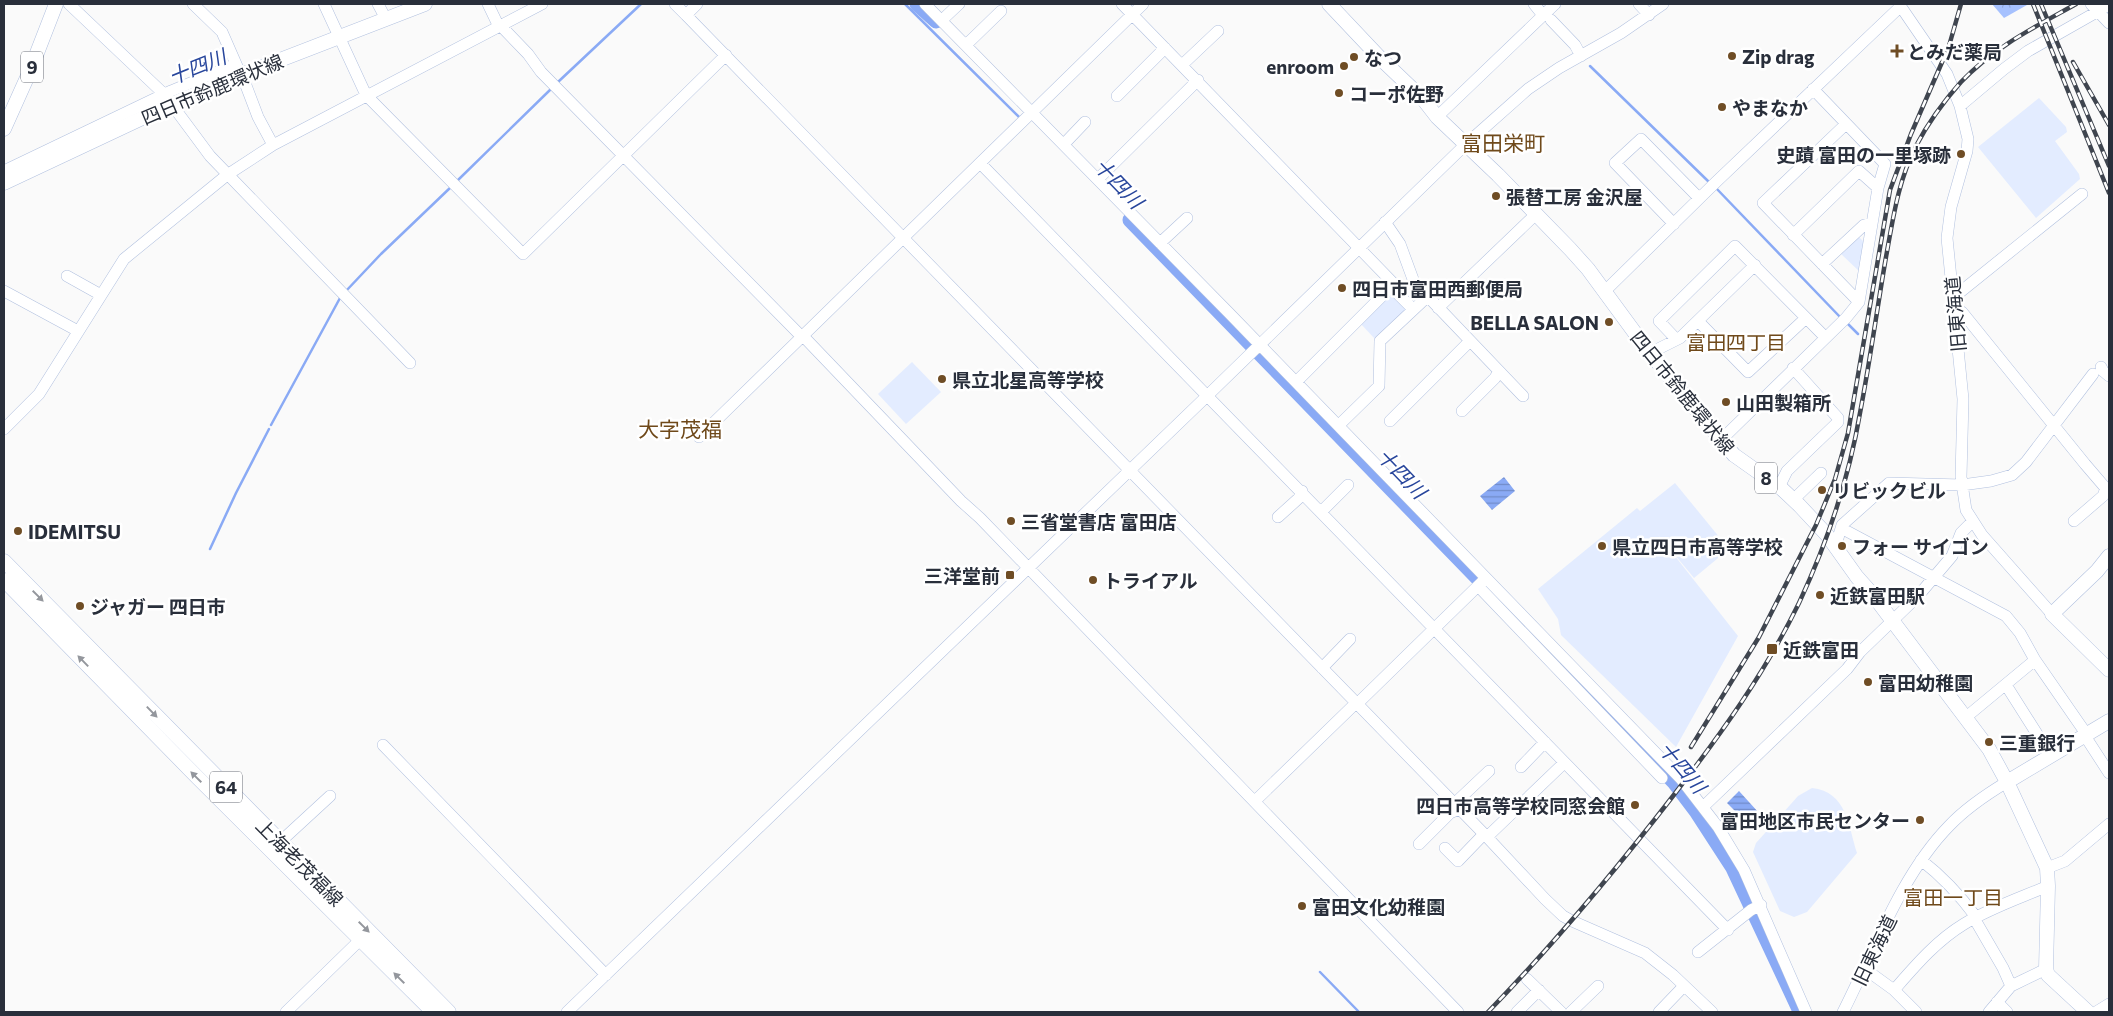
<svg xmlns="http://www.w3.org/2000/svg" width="2113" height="1016" font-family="Commissioner,'Noto Sans JP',sans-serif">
  <defs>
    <pattern id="forest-crowns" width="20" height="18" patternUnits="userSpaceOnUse" patternTransform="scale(1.25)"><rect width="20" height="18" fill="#a6c1fe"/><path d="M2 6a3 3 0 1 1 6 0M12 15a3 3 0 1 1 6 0" fill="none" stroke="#8fa6db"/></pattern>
    <pattern id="water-rules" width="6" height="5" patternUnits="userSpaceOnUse" patternTransform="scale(1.25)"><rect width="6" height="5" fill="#8aaaf5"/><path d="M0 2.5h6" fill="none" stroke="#718bc8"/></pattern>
  </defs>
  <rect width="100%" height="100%" fill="#fafafa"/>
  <path fill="#e3ecff" d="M 2039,98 L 2066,127 L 2067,132 L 2055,141 L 2079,174 L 2080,179 L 2036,218 L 1978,147 Z
    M 1858,236 L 1864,242 L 1860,272 L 1840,253 Z
    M 1390,294 L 1405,307 L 1405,310 L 1375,339 L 1360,323 Z
    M 912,362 L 941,392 L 906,424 L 878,394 Z
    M 1675,483 L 1729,549 L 1694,578 L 1656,532 L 1738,636 L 1676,747 L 1561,635 L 1558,619 L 1538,589 L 1637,508 L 1640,511 Z
    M 1812,788 C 1847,792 1848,825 1857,853 L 1807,912 L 1794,917 L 1780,911 L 1753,852 L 1756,843 L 1798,796 Z"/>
  <path fill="url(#forest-crowns)" d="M 1992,4 L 2026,4 L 2027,5 L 2004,18 Z"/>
  <path fill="url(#water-rules)" d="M 1504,477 L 1515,491 L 1492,510 L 1480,496 Z
    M 1739,791 L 1759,813 L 1748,824 L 1727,803 Z"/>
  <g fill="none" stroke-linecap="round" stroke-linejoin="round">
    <path stroke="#8aaaf5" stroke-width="2.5" d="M 905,4 L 1020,118
      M 1590,66 L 1710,183
      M 558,82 L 641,4
      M 456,182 L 552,88
      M 1715,187 L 1841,318
      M 346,291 L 381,254 L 451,187
      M 1847,323 L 1858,334
      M 271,425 L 340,298
      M 210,549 L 236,493 L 269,429
      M 1320,972 L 1359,1012"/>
    <path stroke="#8aaaf5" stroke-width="15" d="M 917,4 L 936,21
      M 1130,220 L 1492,593
      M 1510,611 L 1674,782 L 1696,811 L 1733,868 L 1799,1009"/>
    <g stroke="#b1c0df" stroke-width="12">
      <path id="minor" d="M 69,4 L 164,94 L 210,156 L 410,363
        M 193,4 L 222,32 L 236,64
        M 324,4 L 366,95 L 523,254 L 726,55
        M 378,4 L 386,19
        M 488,4 L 499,27
        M 675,4 L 686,15
        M 697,4 L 686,15 L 1487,837 L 1545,899 L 1563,916 L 1572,921 L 1645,953 L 1673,975 L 1712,1012
        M 925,4 L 1228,312 L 1681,779 L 1718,827 L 1744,870 L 1806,1012
        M 1122,4 L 1394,284 L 1391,287
        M 1534,4 L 1542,14
        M 1639,4 L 1649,15
        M 1899,4 L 1947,74 L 1960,106 L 1968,139 L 1967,151 L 1951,207 L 1947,238 L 1963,399 L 1961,477 L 1966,510 L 1982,535 L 2052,614
        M 2091,4 L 2109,23
        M 942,20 L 959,4
        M 1551,20 L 1575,45 L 1581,56
        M 501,26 L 528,54 L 541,72 L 802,337
        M 967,44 L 1001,11
        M 1182,65 L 1218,31
        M 242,75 L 258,117 L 273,145
        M 1117,96 L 1165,48
        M 1960,106 L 2004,69 L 2028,51 L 2109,5
        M 1437,117 L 1555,4
        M 1846,124 L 1763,203 L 1859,302
        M 1064,144 L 1085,122
        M 980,163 L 1728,930
        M 4,171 L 171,91 L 236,64 L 241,75
        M 1098,179 L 1198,80
        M 1385,222 L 1400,244 L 1414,282 L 1523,396
        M 1674,224 L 1615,163 L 1641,139 L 1699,198
        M 1793,235 L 1859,171 L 1878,188
        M 1160,243 L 1187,218
        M 1822,264 L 1864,225 L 1872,223
        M 67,276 L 101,295
        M 4,291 L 78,331
        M 1605,291 L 1716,182 L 1901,6
        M 1954,297 L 2082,194
        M 1438,308 L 1536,214
        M 1955,309 L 1962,312 L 2085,464 L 2109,492
        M 1698,321 L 1748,372 L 1806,318
        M 803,336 L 961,501 L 980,518 L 1458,1012
        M 1676,339 L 1659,321 L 1735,246 L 1825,337
        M 1650,353 L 1680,338 L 1755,265
        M 2101,367 L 2103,371 L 2109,376
        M 1296,382 L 1391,287 L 1413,309
        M 1462,411 L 1495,378 L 1499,371
        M 1390,421 L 1470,341
        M 1339,425 L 1379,386 L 1380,341 L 1428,296
        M 4,429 L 39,394 L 124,259 L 227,175 L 273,145 L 542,4
        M 699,437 L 1143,4
        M 1721,440 L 1846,318 L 1859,302 L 1878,188 L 1885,164 L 1813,89
        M 1779,487 L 1787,471 L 1838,422 L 1838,418 L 1793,368
        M 1793,500 L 1821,473
        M 1321,512 L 1348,485
        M 1278,517 L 1299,498 L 1302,491
        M 2074,521 L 2103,496 L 2106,488
        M 1841,528 L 2006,616 L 2020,633 L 2035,660 L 2087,735
        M 1833,545 L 1838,538 L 1842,525 L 1889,483 L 1962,485 L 1991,481 L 2012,475 L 2026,462 L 2093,374
        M 1478,586 L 1662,778
        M 1322,668 L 1350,639
        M 2006,685 L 2051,756
        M 1358,703 L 1482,582
        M 1965,718 L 2035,660
        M 2085,736 L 2109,773
        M 383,745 L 606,975
        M 1521,767 L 1545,742
        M 1255,801 L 1357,702
        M 1454,804 L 1489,771
        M 1703,807 L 1847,669 L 1860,652 L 1918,596 L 1952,556 L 1961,533 L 1972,522
        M 1487,837 L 1564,763
        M 280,842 L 330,796
        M 1419,844 L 1450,813 L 1460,809
        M 1445,848 L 1458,861 L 1484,834
        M 1921,860 C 1943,877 1959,894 1976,917
        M 2047,868 L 2065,861 L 2109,824
        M 1974,918 L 2003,968 L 2011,986
        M 1698,952 L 1751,910 L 1761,905
        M 1865,969 L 1894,990 L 1916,1012
        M 1527,979 L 1561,1012
        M 1894,990 C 1915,966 1936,941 1964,924 C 1990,908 2020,898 2048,886
        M 1997,1002 L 2007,1012
        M 286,1012 L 360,940
        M 567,1012 L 1207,396 L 1465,145 L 1528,89 L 1559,68 L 1621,33 L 1663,4
        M 1517,1012 L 1539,990
        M 1571,1012 L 1598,986
        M 1659,1012 L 1684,986
        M 1843,1012 C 1874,951 1901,875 1949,826 C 1966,808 1987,794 2007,782
        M 1989,1012 L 2011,986 L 2046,969
        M 2096,1012 L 2109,1004"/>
    </g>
    <g stroke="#b1c0df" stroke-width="15">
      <path id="major" d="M 1329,4 L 1380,58 L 1423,99 L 1437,117 L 1498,175 L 1570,249 L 1588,269 L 1646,348 L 1721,440 L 1734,455 L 1782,489 L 1799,505 L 1827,535 L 1857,577 L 1873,595 L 1989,749 L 2007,782 L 2047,868 L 2048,886 L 2046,969 L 2048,975 L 2088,1012
        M 4,129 L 30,71 L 56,4
        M 4,183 L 170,105 L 241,75 L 425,4
        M 2109,556 L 2097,571 L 2052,614 L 2109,670
        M 4,561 L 449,1012
        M 4,580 L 198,778 L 433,1012
        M 2007,782 L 2109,721"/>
    </g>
    <use href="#minor" stroke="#fff" stroke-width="11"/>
    <use href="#major" stroke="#fff" stroke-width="14"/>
    <g stroke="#3f454f" stroke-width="4.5">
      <path id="rail" d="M 2033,4 L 2109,193
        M 2041,4 L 2109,166
        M 2073,62 L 2109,125
        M 1691,747 L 1759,637 L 1816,525 L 1835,479 L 1848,433 L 1890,190 L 1911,134 L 1949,46 L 1961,4
        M 1488,1012 C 1554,944 1615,871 1673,796 C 1721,734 1765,673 1799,603 C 1827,543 1849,478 1860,413 C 1870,361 1877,309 1886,257 C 1893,219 1898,181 1916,146 C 1928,123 1944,101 1961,82 C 1994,47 2035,27 2076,4"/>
    </g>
    <use href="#rail" stroke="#fff" stroke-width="2.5" stroke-dasharray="8" stroke-linecap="butt"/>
  </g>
  <defs><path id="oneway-solid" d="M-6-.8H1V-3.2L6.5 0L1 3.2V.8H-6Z" transform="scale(1.25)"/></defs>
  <g fill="#94979d">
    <use href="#oneway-solid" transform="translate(38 596) rotate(45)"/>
    <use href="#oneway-solid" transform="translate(83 661) rotate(-134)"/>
    <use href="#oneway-solid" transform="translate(152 712) rotate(46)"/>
    <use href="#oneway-solid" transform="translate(196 777) rotate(-135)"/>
    <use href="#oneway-solid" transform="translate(364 927) rotate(45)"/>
    <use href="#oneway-solid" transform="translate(399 978) rotate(-135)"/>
  </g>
  <g fill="#6f4d25" stroke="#fff" stroke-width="2">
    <path d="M1894.5 43.5h5v5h5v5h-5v5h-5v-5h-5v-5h5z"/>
    <circle cx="1732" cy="56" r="5"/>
    <circle cx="1354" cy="57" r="5"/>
    <circle cx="1344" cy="66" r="5"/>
    <circle cx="1339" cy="93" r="5"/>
    <circle cx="1722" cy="107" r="5"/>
    <circle cx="1961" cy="154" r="5"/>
    <circle cx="1496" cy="196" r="5"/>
    <circle cx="1342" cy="288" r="5"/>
    <circle cx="1609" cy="322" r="5"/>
    <circle cx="942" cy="379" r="5"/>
    <circle cx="1726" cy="402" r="5"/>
    <circle cx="1822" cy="490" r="5"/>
    <circle cx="1011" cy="521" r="5"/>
    <circle cx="18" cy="531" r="5"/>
    <circle cx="1602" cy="546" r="5"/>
    <circle cx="1842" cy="546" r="5"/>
    <rect x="1005" y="570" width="10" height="10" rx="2.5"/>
    <circle cx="1093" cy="580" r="5"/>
    <circle cx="1820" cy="595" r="5"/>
    <circle cx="80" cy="606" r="5"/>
    <rect x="1766" y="643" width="12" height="12" rx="2.5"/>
    <circle cx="1868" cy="682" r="5"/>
    <circle cx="1989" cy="742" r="5"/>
    <circle cx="1635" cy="805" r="5"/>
    <circle cx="1920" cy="820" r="5"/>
    <circle cx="1302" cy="906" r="5"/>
  </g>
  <g text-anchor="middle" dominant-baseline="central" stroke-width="5" stroke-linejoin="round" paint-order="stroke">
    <g fill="#fff" stroke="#696d76" stroke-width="1">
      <rect x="21" y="51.5" width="22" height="31" rx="4"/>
      <rect x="1755" y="462.5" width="22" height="31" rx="4"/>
      <rect x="210" y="771.5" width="32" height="31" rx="4"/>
    </g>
    <g font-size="18" font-weight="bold" fill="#292f3b">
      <text x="32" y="67">9</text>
      <text x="1766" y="478">8</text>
      <text x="226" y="787">64</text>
    </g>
    <g font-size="19" font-weight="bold" fill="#292f3b" stroke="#fff" text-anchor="start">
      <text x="1907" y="51">とみだ薬局</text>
      <text x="1742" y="56">Zip drag</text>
      <text x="1364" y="57">なつ</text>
      <text x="1334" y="66" text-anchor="end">enroom</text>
      <text x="1349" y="93">コーポ佐野</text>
      <text x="1732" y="107">やまなか</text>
      <text x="1951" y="154" text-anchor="end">史蹟 富田の一里塚跡</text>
      <text x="1506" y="196">張替工房 金沢屋</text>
      <text x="1352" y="288">四日市富田西郵便局</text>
      <text x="1599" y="322" text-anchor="end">BELLA SALON</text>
      <text x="952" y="379">県立北星高等学校</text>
      <text x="1736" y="402">山田製箱所</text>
      <text x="1832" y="490">リビックビル</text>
      <text x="1021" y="521">三省堂書店 富田店</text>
      <text x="28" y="531">IDEMITSU</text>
      <text x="1612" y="546">県立四日市高等学校</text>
      <text x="1852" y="546">フォー サイゴン</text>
      <text x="1000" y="575" text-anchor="end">三洋堂前</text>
      <text x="1103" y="580">トライアル</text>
      <text x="1830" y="595">近鉄富田駅</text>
      <text x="90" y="606">ジャガー 四日市</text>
      <text x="1783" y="649">近鉄富田</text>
      <text x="1878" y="682">富田幼稚園</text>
      <text x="1999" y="742">三重銀行</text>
      <text x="1625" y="805" text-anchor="end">四日市高等学校同窓会館</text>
      <text x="1910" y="820" text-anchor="end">富田地区市民センター</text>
      <text x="1312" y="906">富田文化幼稚園</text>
    </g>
    <g font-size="19" fill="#292f3b" stroke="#fff">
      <text transform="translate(212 89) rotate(-23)">四日市鈴鹿環状線</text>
      <text transform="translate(1955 314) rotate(-95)">旧東海道</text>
      <text transform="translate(1683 392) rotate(51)">四日市鈴鹿環状線</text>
      <text transform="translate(300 862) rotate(45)">上海老茂福線</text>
      <text transform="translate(1874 950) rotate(-64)">旧東海道</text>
    </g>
    <g font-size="20" font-style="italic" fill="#28469c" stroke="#fff">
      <text transform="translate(197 66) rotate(-22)">十四川</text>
      <text transform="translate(1119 183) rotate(46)">十四川</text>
      <text transform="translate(1402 473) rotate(46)">十四川</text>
      <text transform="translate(1683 767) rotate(50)">十四川</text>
    </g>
    <g font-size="20" fill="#6f491a" stroke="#fff">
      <text x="1736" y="342">富田四丁目</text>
      <text x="1953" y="897">富田一丁目</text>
    </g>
    <g font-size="21" fill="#6f491a" stroke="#fff">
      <text x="1503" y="142">富田栄町</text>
      <text x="680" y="428">大字茂福</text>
    </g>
  </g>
  <rect width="2113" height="1016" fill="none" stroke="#292f3b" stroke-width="10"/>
</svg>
